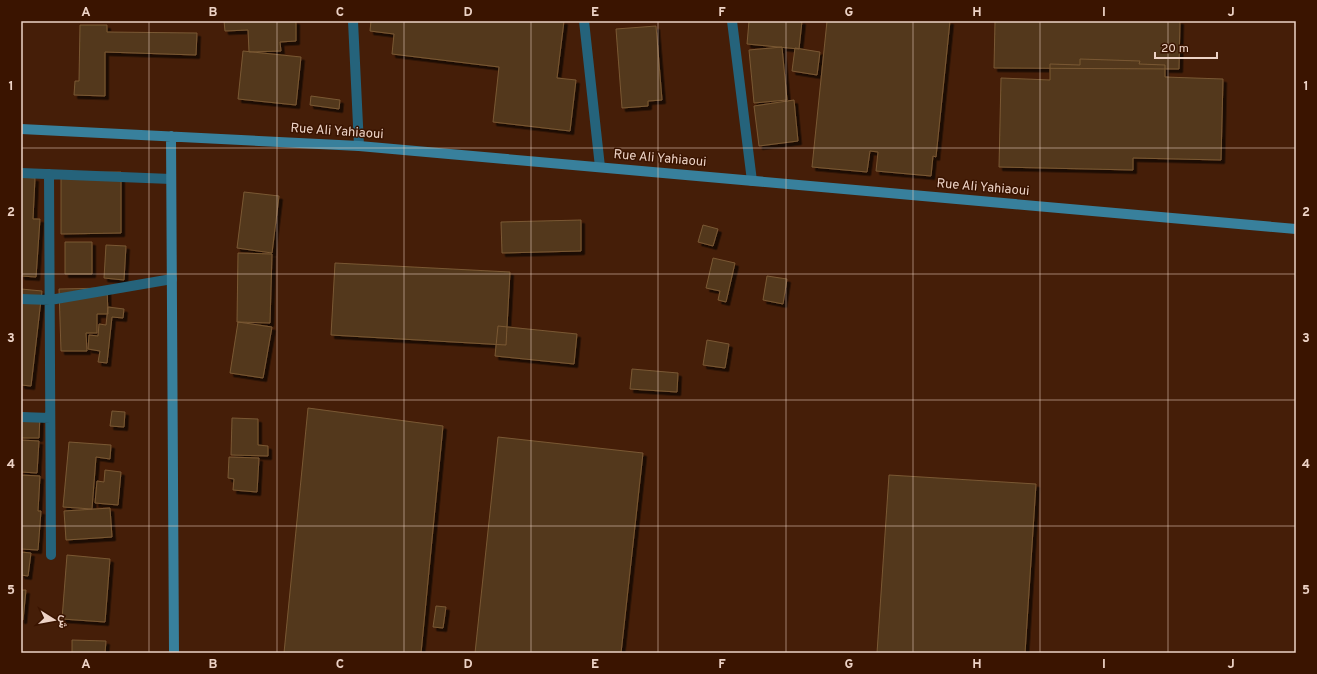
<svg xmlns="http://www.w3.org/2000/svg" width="1317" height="674" font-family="Overpass,Vazirmatn,sans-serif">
  <defs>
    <filter id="shadow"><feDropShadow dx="3.5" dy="3.5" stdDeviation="0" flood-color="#0009"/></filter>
  </defs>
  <rect width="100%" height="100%" fill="#451e08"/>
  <path fill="#53391b" stroke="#7a5834" filter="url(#shadow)" d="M 224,21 L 296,21 L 296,41 L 280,42 L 281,51 L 249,52 L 248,30 L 225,31 Z
    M 371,21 L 564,21 L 557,78 L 576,80 L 570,131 L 493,122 L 499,67 L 392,54 L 394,34 L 370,31 Z
    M 749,21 L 802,21 L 799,49 L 747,44 Z
    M 827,21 L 950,21 L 936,157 L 933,156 L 931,176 L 876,171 L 878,152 L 870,151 L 867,172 L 812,167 Z
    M 995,21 L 1180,21 L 1179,69 L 994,68 Z
    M 80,25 L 107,25 L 107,32 L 197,33 L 196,55 L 105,52 L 105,96 L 74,95 L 75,81 L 79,81 Z
    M 656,26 L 662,100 L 648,101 L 648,106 L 622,108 L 616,29 Z
    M 782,47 L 787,100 L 754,103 L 749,50 Z
    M 795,48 L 820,52 L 817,75 L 792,71 Z
    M 243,51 L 301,57 L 296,105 L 238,99 Z
    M 1080,59 L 1140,61 L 1139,64 L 1165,65 L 1165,77 L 1223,79 L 1221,160 L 1133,158 L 1133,170 L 999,167 L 1001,78 L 1050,80 L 1050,64 L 1080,65 Z
    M 311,96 L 340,100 L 339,109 L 310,105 Z
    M 794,100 L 798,141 L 759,146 L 754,106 Z
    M 121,172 L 121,233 L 61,234 L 61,173 Z
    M 21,177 L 35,178 L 33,219 L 40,219 L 36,277 L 21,276 Z
    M 244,192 L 279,196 L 272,253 L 237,248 Z
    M 581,220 L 581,251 L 502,253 L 501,222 Z
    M 703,225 L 718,229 L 713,246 L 698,242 Z
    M 65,242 L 92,242 L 92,274 L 65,274 Z
    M 106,245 L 126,246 L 124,280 L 104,278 Z
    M 238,253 L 272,254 L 270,323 L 237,322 Z
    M 713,258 L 735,263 L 726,302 L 718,300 L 720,291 L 706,288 Z
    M 335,263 L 510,272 L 506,345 L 331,335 Z
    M 767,276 L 787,279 L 783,304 L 763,300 Z
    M 107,288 L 108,314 L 97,314 L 97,333 L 86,333 L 87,351 L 61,351 L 59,289 Z
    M 21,289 L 42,291 L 31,386 L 21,385 Z
    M 108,307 L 124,309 L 123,318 L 112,317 L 107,363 L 98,362 L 100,351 L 88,349 L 89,335 L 98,336 L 99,324 L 106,325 Z
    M 238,322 L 272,327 L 263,378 L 230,373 Z
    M 498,326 L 577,334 L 574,364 L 495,356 Z
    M 707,340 L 729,344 L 725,368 L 703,365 Z
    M 632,369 L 678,373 L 677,392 L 630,389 Z
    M 308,408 L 443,426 L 421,653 L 284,653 Z
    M 112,411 L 125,412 L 124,427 L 110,426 Z
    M 21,413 L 40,414 L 39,438 L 21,438 Z
    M 232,418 L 258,419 L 258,445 L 268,446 L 268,456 L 231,455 Z
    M 498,437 L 643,453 L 621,653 L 475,653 Z
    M 21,440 L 39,441 L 37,473 L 21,472 Z
    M 69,442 L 111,445 L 110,459 L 96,457 L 92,509 L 63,507 Z
    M 229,457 L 259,458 L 257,492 L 233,490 L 234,479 L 228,478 Z
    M 105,470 L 121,472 L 118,505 L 95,503 L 97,481 L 104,482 Z
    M 21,475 L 40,476 L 38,511 L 41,511 L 38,550 L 21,549 Z
    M 889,475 L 1036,484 L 1025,653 L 877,653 Z
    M 110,508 L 112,537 L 66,540 L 64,511 Z
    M 21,552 L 31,553 L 28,576 L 21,575 Z
    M 67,555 L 110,559 L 105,622 L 62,619 Z
    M 21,590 L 26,590 L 23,620 L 21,620 Z
    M 436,606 L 446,607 L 443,628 L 433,627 Z
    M 72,640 L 106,641 L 105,653 L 72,653 Z"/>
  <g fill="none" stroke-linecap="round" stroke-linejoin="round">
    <path stroke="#25637b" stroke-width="10" d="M 353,21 L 359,146
      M 584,21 L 600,167
      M 732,21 L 752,181
      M 21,173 L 171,179
      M 49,174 L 51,555
      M 21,299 L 50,300 L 172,279
      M 21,417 L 50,418"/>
    <path stroke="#38809c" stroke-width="10" d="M 21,129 L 359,146 L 1296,229
      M 171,136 L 174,653"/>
  </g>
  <path fill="none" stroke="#edd3c6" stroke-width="1" stroke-opacity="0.55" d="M 149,21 L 149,653M 277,21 L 277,653M 404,21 L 404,653M 531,21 L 531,653M 658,21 L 658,653M 786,21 L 786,653M 913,21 L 913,653M 1040,21 L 1040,653M 1168,21 L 1168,653M 21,148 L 1296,148M 21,274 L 1296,274M 21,400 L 1296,400M 21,526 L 1296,526"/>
  <g text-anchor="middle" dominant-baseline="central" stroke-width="3" stroke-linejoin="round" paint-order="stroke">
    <g font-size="13" fill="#edd3c6" stroke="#3a1400">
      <text transform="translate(337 132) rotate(4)">Rue Ali Yahiaoui</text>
      <text transform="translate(660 159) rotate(5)">Rue Ali Yahiaoui</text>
      <text transform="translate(983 188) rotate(5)">Rue Ali Yahiaoui</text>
    </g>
  </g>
  <rect width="1317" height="674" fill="none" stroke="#3a1400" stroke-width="44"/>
  <g transform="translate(54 620) rotate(101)" stroke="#3a1400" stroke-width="3" paint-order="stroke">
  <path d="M0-3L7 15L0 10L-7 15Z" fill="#edd3c6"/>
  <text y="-6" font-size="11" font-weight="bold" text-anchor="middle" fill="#edd3c6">ش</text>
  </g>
  <path d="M1155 52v6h62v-6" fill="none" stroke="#edd3c6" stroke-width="2"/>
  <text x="1161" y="52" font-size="12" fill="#edd3c6" stroke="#3a1400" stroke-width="3" paint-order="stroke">20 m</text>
  <rect x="22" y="22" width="1273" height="630" fill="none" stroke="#edd3c6" stroke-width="1.5"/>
  <g font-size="13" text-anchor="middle" font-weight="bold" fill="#edd3c6">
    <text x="86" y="16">A</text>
    <text x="213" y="16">B</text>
    <text x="340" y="16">C</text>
    <text x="468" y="16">D</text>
    <text x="595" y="16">E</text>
    <text x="722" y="16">F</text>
    <text x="849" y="16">G</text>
    <text x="977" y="16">H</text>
    <text x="1104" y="16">I</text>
    <text x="1231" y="16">J</text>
    <text x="11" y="90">1</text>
    <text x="1306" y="90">1</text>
    <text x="11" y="216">2</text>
    <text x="1306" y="216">2</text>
    <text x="11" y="342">3</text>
    <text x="1306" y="342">3</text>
    <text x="11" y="468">4</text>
    <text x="1306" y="468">4</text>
    <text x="11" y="594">5</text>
    <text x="1306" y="594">5</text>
    <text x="86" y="668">A</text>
    <text x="213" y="668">B</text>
    <text x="340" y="668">C</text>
    <text x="468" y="668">D</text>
    <text x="595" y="668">E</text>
    <text x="722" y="668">F</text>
    <text x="849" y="668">G</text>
    <text x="977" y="668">H</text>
    <text x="1104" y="668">I</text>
    <text x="1231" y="668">J</text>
  </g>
</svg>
